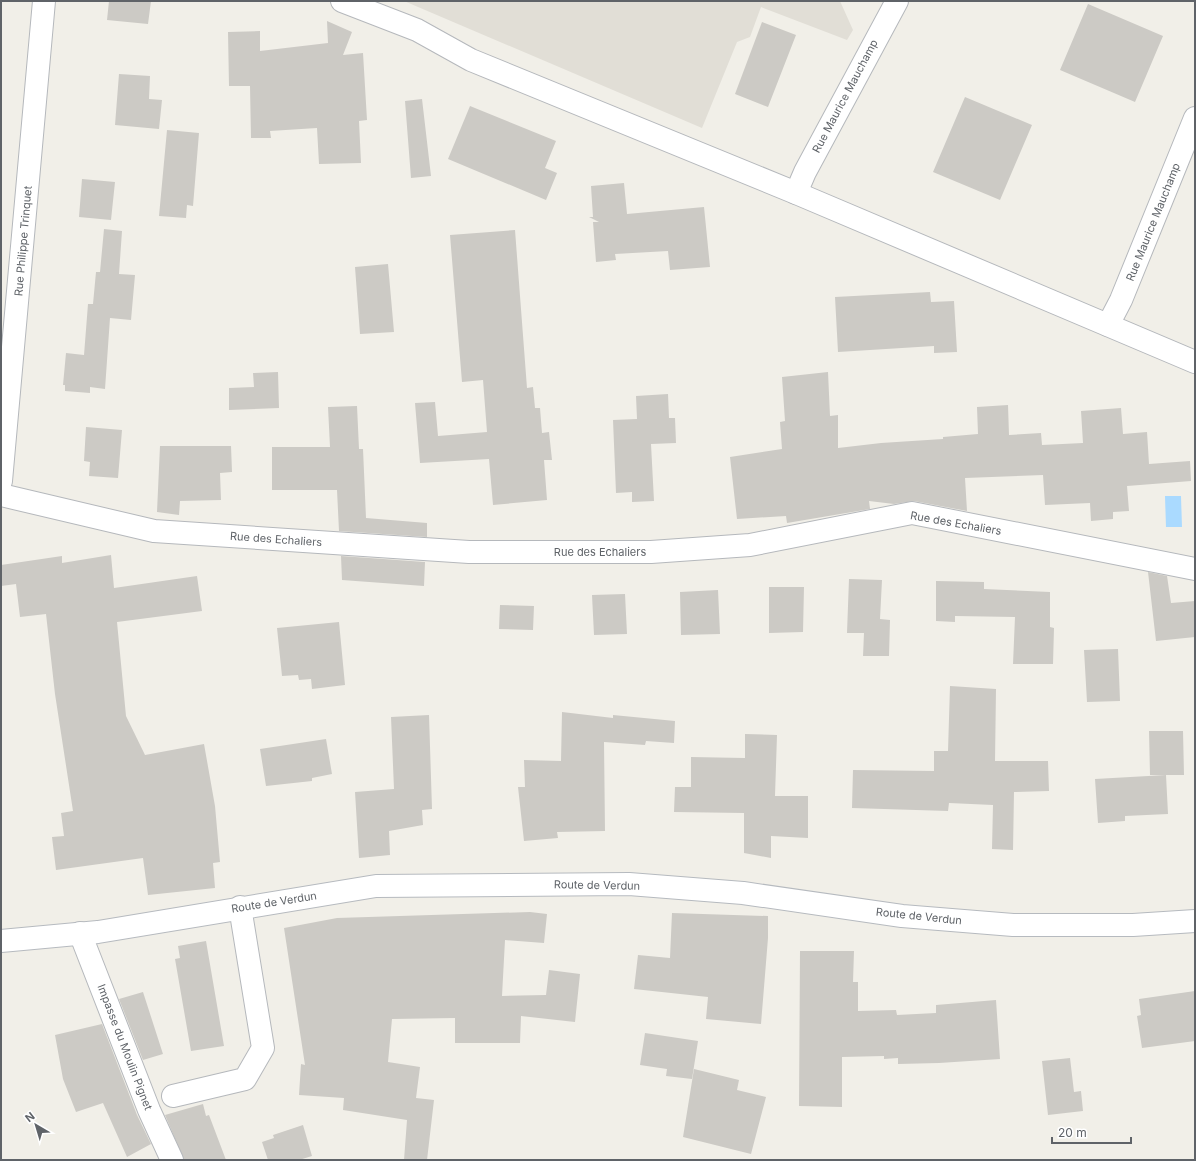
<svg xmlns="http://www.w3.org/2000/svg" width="1196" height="1161" font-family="Inter,sans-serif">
  <rect width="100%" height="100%" fill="#f1efe8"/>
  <path fill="#e1ded6" d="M 404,1 L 840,1 L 853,30 L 847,40 L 761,7 L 750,37 L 737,42 L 702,128 Z"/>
  <path fill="#aadaff" d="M 1165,496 L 1181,496 L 1182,527 L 1166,527 Z"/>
  <path fill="#cccac5" d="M 109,1 L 151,1 L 148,24 L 107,20 Z
    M 1088,4 L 1163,36 L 1135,102 L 1060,70 Z
    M 327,21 L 352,32 L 343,55 L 363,53 L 367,120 L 359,121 L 361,163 L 319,164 L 317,128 L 270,131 L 271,138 L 251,138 L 250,86 L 229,86 L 228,32 L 260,31 L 260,51 L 328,43 Z
    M 762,22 L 796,35 L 768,107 L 735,94 Z
    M 119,74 L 150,76 L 149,99 L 162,100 L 159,129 L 115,125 Z
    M 965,97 L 1032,125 L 1000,200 L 933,172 Z
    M 422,99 L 431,176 L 411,178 L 405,101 Z
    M 470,106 L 556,141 L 545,168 L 557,173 L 546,200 L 448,159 Z
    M 167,130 L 199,133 L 193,206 L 187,205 L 186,218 L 159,216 Z
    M 82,179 L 115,182 L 111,220 L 79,217 Z
    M 624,183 L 627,214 L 704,207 L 710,267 L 670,270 L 668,251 L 615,254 L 616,260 L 596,262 L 593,222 L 599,222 L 589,217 L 593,217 L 591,186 Z
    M 104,229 L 122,231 L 119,274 L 135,275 L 131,320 L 110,318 L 105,389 L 90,387 L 90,393 L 65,391 L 65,385 L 63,385 L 66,353 L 84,355 L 88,304 L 93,304 L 96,272 L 100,272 Z
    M 515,230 L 527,388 L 533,387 L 535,408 L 540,408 L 542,433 L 549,432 L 552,460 L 544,460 L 547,500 L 493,505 L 489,459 L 420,463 L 415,403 L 435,402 L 438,436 L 487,432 L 483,380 L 462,382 L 450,235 Z
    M 388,264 L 394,332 L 360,334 L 355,267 Z
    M 930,292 L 931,302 L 954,301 L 957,352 L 934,353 L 934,346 L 838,352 L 835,297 Z
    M 278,372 L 279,408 L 229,410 L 229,388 L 254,387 L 253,373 Z
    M 828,372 L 830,416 L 838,415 L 838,448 L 881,443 L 943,439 L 943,437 L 978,434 L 977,407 L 1008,405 L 1009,435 L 1041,433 L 1042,445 L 1083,443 L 1081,411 L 1121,408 L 1123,434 L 1147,432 L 1149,464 L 1190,461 L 1191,481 L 1127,486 L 1129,511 L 1113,512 L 1113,519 L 1091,521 L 1090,503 L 1045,505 L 1043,475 L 965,478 L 967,511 L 914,501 L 894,504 L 869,501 L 870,509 L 787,523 L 786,516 L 737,519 L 730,457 L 782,449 L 780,422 L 785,421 L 782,377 Z
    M 668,394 L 669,418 L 675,418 L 676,443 L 651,444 L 654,501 L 632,502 L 632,492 L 616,493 L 613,420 L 637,419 L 636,396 Z
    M 357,406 L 359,449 L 363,449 L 366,518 L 427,523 L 427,537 L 339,531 L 337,490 L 272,490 L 272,447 L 330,447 L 328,407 Z
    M 86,427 L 122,430 L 118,478 L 89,476 L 90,462 L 84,461 Z
    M 160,446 L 231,446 L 232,472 L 220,473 L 221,500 L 180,501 L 179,515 L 157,512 Z
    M 111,555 L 114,588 L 197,576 L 202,611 L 117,622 L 126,716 L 145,755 L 204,744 L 215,806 L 220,862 L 213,863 L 215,888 L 148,895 L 143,858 L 56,870 L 52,837 L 64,836 L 61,813 L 73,811 L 55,694 L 46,614 L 20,617 L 16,584 L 1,586 L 1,565 L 62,556 L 62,563 Z
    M 341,556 L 425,562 L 424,586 L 342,580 Z
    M 1148,572 L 1167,576 L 1171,603 L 1195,601 L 1195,637 L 1156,641 Z
    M 849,579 L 882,580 L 880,619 L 890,620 L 889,656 L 863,656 L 864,633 L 847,633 Z
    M 936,581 L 984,582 L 984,589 L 1050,592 L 1050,627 L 1054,628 L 1053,664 L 1013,664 L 1015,617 L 955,616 L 955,622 L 936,621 Z
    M 769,587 L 804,587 L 803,632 L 769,633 Z
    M 718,590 L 720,634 L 681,635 L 680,592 Z
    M 625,594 L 627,634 L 594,635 L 592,595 Z
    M 500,605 L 534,606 L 533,630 L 499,629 Z
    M 339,622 L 345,685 L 312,689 L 311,679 L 299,680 L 298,675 L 282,676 L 277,628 Z
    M 1118,649 L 1120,701 L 1087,702 L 1084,650 Z
    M 950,686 L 996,689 L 995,761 L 1048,761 L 1049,791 L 1014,792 L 1013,850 L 992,849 L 993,805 L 949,803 L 948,811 L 852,808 L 853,770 L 934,771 L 934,751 L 948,751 Z
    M 562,712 L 613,718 L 613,715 L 675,721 L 674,743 L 646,741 L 645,745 L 604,742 L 605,831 L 557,832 L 558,838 L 524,841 L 518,787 L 525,787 L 524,760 L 561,761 Z
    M 429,715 L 432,809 L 422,810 L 423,825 L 389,831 L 390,855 L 359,858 L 355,792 L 394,789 L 391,717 Z
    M 1149,731 L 1183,731 L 1184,775 L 1150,775 Z
    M 745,734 L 777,735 L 775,796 L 808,796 L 808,838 L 771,836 L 771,858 L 744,853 L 744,813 L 674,812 L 675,787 L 691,787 L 691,757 L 745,758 Z
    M 326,739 L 332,774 L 312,778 L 312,781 L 266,786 L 260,749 Z
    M 1166,775 L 1168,814 L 1125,816 L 1125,821 L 1098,823 L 1095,779 Z
    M 530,912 L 547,914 L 544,943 L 505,940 L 502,996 L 546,995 L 549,970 L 580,974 L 575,1022 L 521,1016 L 520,1043 L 455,1043 L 455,1018 L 392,1019 L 388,1062 L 420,1067 L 416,1098 L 434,1100 L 427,1160 L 404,1160 L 407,1120 L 343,1110 L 344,1098 L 299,1095 L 301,1064 L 305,1065 L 284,928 L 337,918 Z
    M 672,913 L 768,916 L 768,938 L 761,1024 L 706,1019 L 708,997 L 634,989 L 638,955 L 670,958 Z
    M 206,941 L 224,1046 L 191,1051 L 175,959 L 180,958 L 178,946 Z
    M 800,951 L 854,951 L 853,982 L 858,982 L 858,1011 L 896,1010 L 897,1015 L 936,1013 L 936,1005 L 996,1000 L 1000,1059 L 939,1063 L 898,1064 L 898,1058 L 884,1059 L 884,1056 L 842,1057 L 842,1107 L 799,1106 Z
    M 1195,991 L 1195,1041 L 1142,1048 L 1137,1016 L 1141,1015 L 1139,999 Z
    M 143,992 L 163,1054 L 143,1060 L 119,999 Z
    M 102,1024 L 137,1115 L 151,1144 L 127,1157 L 103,1103 L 76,1112 L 63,1079 L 55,1035 Z
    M 645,1033 L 698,1041 L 692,1079 L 666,1076 L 667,1069 L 640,1065 Z
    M 1070,1058 L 1074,1092 L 1081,1091 L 1083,1111 L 1048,1115 L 1042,1061 Z
    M 694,1069 L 739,1080 L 737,1090 L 766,1097 L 751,1154 L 683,1137 Z
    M 203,1104 L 206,1116 L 209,1115 L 226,1160 L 184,1160 L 165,1115 Z
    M 303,1125 L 312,1156 L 299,1160 L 268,1160 L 262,1142 L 274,1138 L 273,1135 Z"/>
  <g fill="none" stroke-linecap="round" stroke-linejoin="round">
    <g stroke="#b5b8bc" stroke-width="24">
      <path id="minor" d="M 796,193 L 805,172 L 897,1
        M 1108,325 L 1121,300 L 1195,118
        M 1,481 L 44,1
        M 1,495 L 154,531 L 469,552 L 651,552 L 750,545 L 912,513 L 1195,569
        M 80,933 L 149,1110 L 172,1160
        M 173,1096 L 245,1079 L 263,1048 L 240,907"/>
    </g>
    <g stroke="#b5b8bc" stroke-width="24">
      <path id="tertiary" d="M 342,1 L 417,30 L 471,60 L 796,193 L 1195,362"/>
    </g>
    <g stroke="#b6babf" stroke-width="24">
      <path id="secondary" d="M 1,941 L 98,932 L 376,886 L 629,884 L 743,893 L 902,916 L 1013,925 L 1133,925 L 1195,921"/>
    </g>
    <use href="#minor" stroke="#fff" stroke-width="22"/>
    <use href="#tertiary" stroke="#fff" stroke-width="22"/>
    <use href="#secondary" stroke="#fff" stroke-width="22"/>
  </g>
  <g text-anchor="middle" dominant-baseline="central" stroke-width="3" stroke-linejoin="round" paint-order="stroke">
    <g font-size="11" fill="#5f6368" stroke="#fff">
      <text transform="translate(845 96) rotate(-62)">Rue Maurice Mauchamp</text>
      <text transform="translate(1153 222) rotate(-68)">Rue Maurice Mauchamp</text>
      <text transform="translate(23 241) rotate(-85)">Rue Philippe Trinquet</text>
      <text transform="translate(956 523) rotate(10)">Rue des Echaliers</text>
      <text transform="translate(276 539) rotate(4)">Rue des Echaliers</text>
      <text x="600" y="552">Rue des Echaliers</text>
      <text transform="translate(597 885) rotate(1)">Route de Verdun</text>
      <text transform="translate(274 902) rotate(-9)">Route de Verdun</text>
      <text transform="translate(919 916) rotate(6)">Route de Verdun</text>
      <text transform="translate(125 1047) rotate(69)">Impasse du Moulin Pignet</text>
    </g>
  </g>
  <rect width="1196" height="1161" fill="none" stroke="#5f6368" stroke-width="4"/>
  <g transform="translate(36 1125) rotate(322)" stroke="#ffffff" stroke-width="3" paint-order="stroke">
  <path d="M0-3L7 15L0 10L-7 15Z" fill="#5f6368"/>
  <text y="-6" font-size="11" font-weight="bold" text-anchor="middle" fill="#5f6368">N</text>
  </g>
  <path d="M1052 1137v6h79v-6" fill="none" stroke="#5f6368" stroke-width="2"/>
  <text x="1058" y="1137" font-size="12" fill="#5f6368" stroke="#ffffff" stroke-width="3" paint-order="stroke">20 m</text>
</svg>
